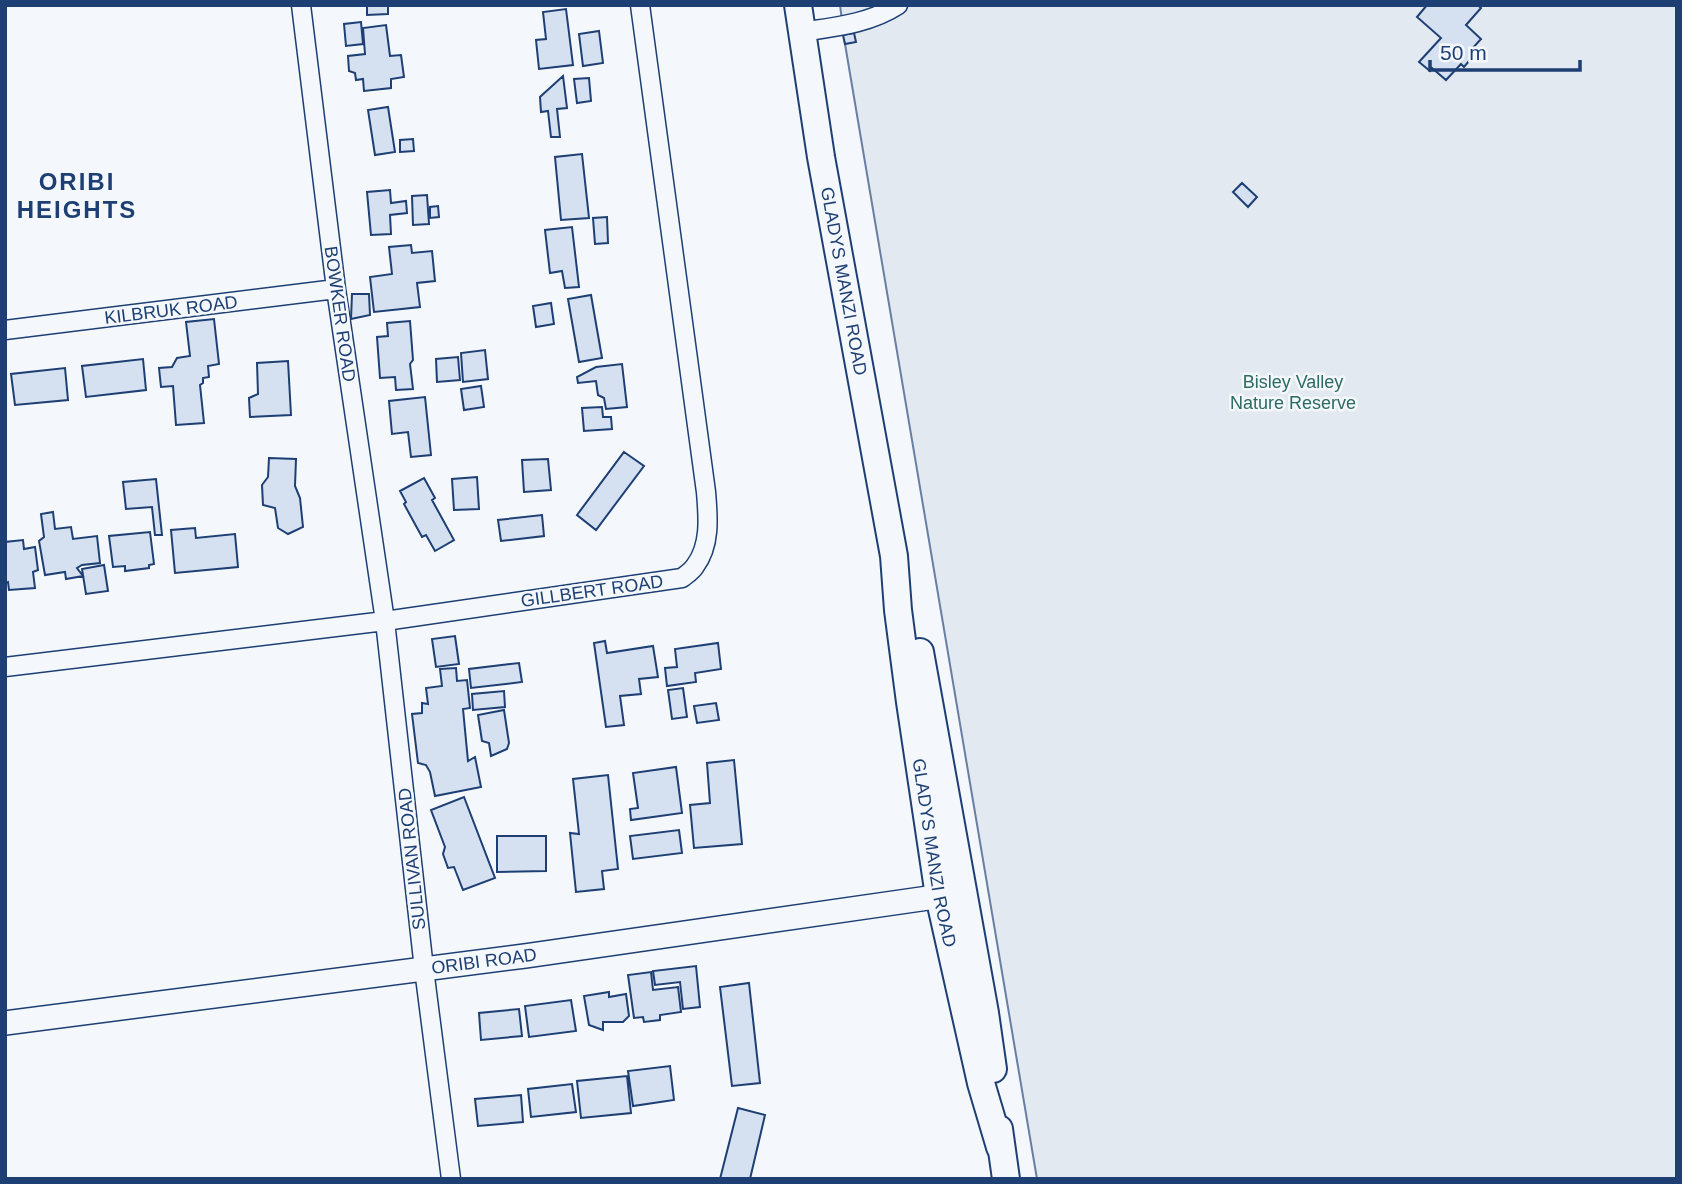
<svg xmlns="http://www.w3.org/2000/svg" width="1682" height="1184" font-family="Arial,sans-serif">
  <rect width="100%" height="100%" fill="#f4f7fb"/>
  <path fill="#e3e9f0" stroke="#687fa3" stroke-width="2" d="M 840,5 L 1677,5 L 1677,1179 L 1037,1179 L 845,44 Z"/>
  <path fill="#d5e0f0" stroke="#1d3f73" stroke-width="2" d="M 367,5 L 388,5 L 388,14 L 367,15 Z
    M 1427,5 L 1478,5 L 1481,8 L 1466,25 L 1481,39 L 1470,51 L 1474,55 L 1464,67 L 1461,64 L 1446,80 L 1432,68 L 1430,71 L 1419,62 L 1441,38 L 1417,17 Z
    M 566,9 L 573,65 L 539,69 L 536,40 L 546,39 L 543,12 Z
    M 361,22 L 363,44 L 346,46 L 344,24 Z
    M 386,25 L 390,56 L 401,55 L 404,77 L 391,79 L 391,88 L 364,91 L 363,79 L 356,80 L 355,73 L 349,71 L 348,56 L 365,54 L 363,28 Z
    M 599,31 L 603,63 L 583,66 L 579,34 Z
    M 854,33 L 856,42 L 845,44 L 843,35 Z
    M 563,76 L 567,108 L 557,109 L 560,137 L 551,137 L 548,111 L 541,112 L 540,97 Z
    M 589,78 L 591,101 L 577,103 L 574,79 Z
    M 388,107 L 395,152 L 375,155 L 368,110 Z
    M 413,139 L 414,151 L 400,152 L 400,140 Z
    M 582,154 L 589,218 L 561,220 L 555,157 Z
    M 1242,183 L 1257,197 L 1248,207 L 1233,192 Z
    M 390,190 L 391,203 L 406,201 L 407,213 L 390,215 L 391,234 L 371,235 L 367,192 Z
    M 427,195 L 429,224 L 413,225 L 412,196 Z
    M 438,206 L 439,217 L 430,218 L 430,207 Z
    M 607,217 L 608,243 L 595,244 L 593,218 Z
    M 572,227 L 579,287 L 565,288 L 562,271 L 550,273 L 545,230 Z
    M 411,245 L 412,253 L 432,251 L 435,281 L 417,283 L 420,307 L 374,312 L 370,277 L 392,274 L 389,247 Z
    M 352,294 L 369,294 L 370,315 L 351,319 Z
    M 591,295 L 602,358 L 579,362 L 568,299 Z
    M 551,303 L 554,324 L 536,327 L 533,306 Z
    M 214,319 L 219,364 L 208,366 L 209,377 L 203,378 L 203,383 L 200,385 L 204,423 L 176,425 L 173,386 L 161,387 L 159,368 L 172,367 L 177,358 L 190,356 L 186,322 Z
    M 410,321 L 413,360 L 410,364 L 413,389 L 396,390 L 395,377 L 380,378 L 377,337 L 388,336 L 387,323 Z
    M 485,350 L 488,379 L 463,382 L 461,353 Z
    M 458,357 L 460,380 L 437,382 L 436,359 Z
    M 143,359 L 146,390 L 86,397 L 82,366 Z
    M 288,361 L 291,415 L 250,417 L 249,398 L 258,394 L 257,363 Z
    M 622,364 L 627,407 L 606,409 L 604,398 L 598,395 L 596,381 L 578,383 L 577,377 L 596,367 Z
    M 65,368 L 68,400 L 15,405 L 11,374 Z
    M 481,386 L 484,407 L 464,410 L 461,389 Z
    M 425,397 L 431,455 L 411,457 L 408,432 L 392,434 L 389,401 Z
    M 602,407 L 603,417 L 611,417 L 612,429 L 584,431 L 582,408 Z
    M 624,452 L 644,466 L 596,530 L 577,515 Z
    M 269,458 L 296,459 L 295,486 L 300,498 L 303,527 L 288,534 L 278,528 L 275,508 L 263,505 L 262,485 L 268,477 Z
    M 548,459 L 551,490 L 524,492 L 522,460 Z
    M 477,477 L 479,509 L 454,510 L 452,479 Z
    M 424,478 L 435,498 L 432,500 L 454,540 L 435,551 L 426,535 L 422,537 L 404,504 L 406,502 L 400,491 Z
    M 156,479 L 162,535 L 155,535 L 152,507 L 126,509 L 123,482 Z
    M 53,512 L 55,529 L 71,527 L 73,539 L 97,536 L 100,563 L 82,565 L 77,568 L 83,576 L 66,579 L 65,572 L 45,575 L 39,541 L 44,537 L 41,514 Z
    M 542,515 L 544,536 L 501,541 L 498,520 Z
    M 195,528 L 196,538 L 235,534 L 238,567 L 175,573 L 171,530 Z
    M 150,532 L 154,564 L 149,565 L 149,568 L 125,571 L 125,566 L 113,567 L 109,536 Z
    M 23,540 L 24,549 L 35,547 L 38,570 L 33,572 L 35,588 L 9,590 L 8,582 L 5,583 L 5,542 Z
    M 104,565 L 108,591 L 86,594 L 82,569 Z
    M 455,636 L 459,664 L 436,667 L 432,639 Z
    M 605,641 L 607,653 L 653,646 L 658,677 L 639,679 L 641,694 L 620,696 L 624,725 L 606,727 L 594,643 Z
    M 718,643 L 721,669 L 695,673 L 696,682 L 667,686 L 665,668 L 677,667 L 675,649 Z
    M 519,663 L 522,682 L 471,688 L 469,669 Z
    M 456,668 L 457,681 L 467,680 L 470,708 L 463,709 L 468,761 L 475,757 L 481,787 L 435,796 L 430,772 L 426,765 L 418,763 L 412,714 L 422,713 L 422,703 L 428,704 L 426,688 L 442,686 L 440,669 Z
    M 683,688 L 687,717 L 672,719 L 668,690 Z
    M 504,691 L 505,707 L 473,710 L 472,694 Z
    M 716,703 L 719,720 L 697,723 L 694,706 Z
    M 504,710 L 509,743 L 507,749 L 491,756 L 489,743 L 482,741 L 478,715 Z
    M 734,760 L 742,844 L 694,848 L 690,805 L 710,803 L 707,763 Z
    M 676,767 L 682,813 L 631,820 L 630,809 L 638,808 L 633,773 Z
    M 608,775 L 618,869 L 602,871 L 604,889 L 576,892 L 570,833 L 579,834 L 573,779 Z
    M 464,797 L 495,878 L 463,890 L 454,867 L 448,868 L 443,854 L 445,847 L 431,810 Z
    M 679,830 L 682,853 L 633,859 L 630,836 Z
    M 497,836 L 546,836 L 546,871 L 497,872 Z
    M 696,966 L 700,1007 L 683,1009 L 680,982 L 655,985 L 653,971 Z
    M 651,972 L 653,990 L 678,987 L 681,1012 L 660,1015 L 660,1020 L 644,1022 L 643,1017 L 634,1018 L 628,975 Z
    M 749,983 L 760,1083 L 732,1086 L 720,987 Z
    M 609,992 L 609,997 L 626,994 L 629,1016 L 623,1022 L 603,1022 L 603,1030 L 589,1025 L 584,996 Z
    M 571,1000 L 576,1031 L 529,1037 L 525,1006 Z
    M 519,1009 L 522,1036 L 481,1040 L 479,1013 Z
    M 670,1066 L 674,1100 L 633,1106 L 628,1071 Z
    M 627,1076 L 631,1113 L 581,1118 L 577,1081 Z
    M 572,1084 L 576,1112 L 531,1117 L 528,1089 Z
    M 521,1095 L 523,1122 L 478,1126 L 475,1099 Z
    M 738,1108 L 765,1115 L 750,1179 L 720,1179 Z"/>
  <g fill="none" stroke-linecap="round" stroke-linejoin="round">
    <g stroke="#1d3f73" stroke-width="21">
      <path id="minor" d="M 301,5 L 336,289 L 385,621 L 424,969 L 451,1179
        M 801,32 C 834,27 869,24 898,5
        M 5,330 L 336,289
        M 5,667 L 385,621 L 682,578 C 687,574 692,571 695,566 C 711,545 708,516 706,492 L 640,5"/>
    </g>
    <g stroke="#1d3f73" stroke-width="26">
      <g id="tertiary">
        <path id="s1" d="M 5,1023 L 525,956 L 956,894"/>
      </g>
    </g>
    <g stroke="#1d3f73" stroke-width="30">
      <g id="secondary">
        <path id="s2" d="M 798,5 L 821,157 L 894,556 L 898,610 L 910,702 L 939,896 L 981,1083 L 1000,1147"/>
        <path d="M 920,652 L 985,1013 L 993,1069"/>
        <path d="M 999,1129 L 1006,1179"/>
      </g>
    </g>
    <use href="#minor" stroke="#f4f7fb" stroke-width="18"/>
    <use href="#tertiary" stroke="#f4f7fb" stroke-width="23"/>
    <use href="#secondary" stroke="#f4f7fb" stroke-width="26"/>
  </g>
  <g text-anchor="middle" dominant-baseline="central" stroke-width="5" stroke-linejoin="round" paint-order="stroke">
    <g font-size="18" fill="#1d3f73" stroke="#f4f7fb">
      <text stroke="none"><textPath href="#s2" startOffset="280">GLADYS MANZI ROAD</textPath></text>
      <text transform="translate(171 310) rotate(-7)">KILBRUK ROAD</text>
      <text transform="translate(340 314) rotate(82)">BOWKER ROAD</text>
      <text transform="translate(592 591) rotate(-8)">GILLBERT ROAD</text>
      <text stroke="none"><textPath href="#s2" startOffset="859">GLADYS MANZI ROAD</textPath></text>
      <text transform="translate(412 859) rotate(-96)">SULLIVAN ROAD</text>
      <text stroke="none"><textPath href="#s1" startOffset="483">ORIBI ROAD</textPath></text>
    </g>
    <g font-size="18" fill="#2c6c60" stroke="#f4f7fb">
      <text x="1293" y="382">Bisley Valley<tspan x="1293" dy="21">Nature Reserve</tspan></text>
    </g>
    <g font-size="24" font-weight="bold" letter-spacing="2" fill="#1d3f73" stroke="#f4f7fb">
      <text x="77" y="181">ORIBI<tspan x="77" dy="28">HEIGHTS</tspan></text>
    </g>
  </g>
  <rect width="1682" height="1184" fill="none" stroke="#1d3f73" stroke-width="14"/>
  <path d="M1430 60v10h150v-10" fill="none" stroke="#1d3f73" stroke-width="3.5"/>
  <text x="1440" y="60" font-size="21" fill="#1d3f73" stroke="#f4f7fb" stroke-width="5" paint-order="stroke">50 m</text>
</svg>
